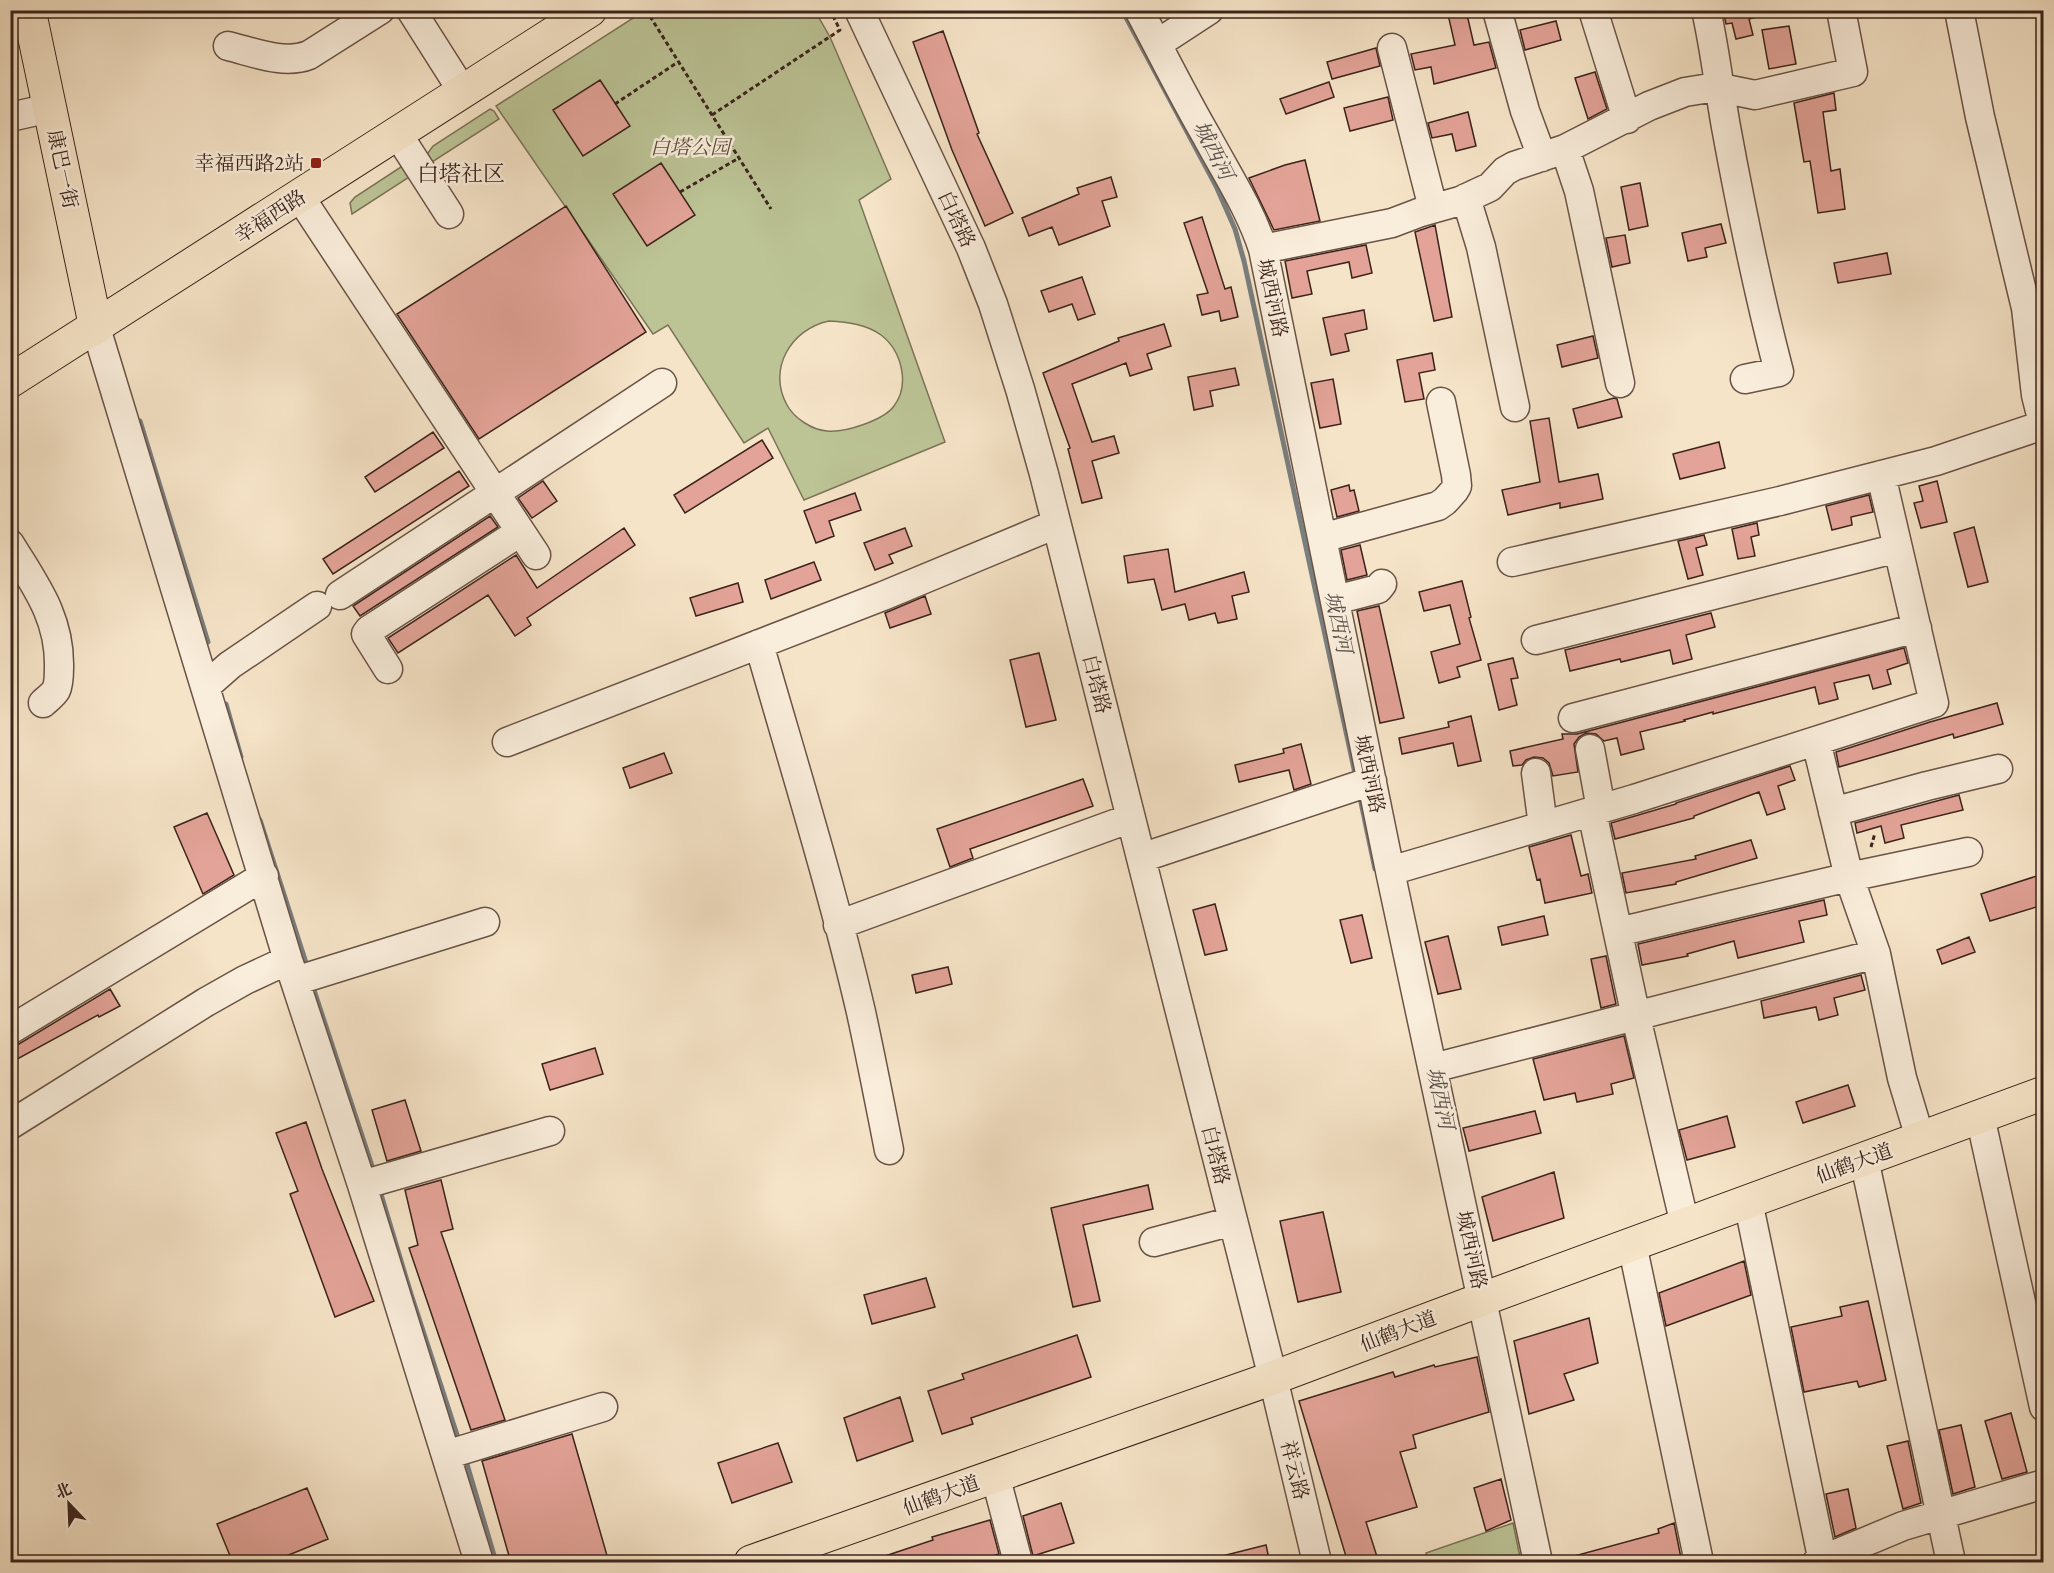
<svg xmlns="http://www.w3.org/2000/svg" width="2054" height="1573" font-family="'EB Garamond','Noto Serif SC',serif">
  <rect width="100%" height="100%" fill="#f6e4c8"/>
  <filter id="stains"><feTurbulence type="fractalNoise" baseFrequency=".00333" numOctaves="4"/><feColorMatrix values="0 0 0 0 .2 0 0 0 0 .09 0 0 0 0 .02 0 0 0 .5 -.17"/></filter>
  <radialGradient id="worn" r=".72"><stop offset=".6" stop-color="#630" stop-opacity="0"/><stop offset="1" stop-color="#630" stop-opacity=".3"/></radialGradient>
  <path fill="#bcc496" stroke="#7c7458" stroke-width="1.5" fill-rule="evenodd" d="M 644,11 L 815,11 L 830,37 L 891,179 L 859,200 L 945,442 L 804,500 L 768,428 L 744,443 L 668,325 L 653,334 L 496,106 ZM 829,321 C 847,322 866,324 881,335 C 902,351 910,385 894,406 C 884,420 845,433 827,431 C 812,430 794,418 787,405 C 767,369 791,329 829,321 Z
    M 490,109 L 494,111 L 499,119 L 429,164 L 428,153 L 433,146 Z
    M 404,165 L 414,174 L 352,214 L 350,203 L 355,197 Z
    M 1513,1523 L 1521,1562 L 1428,1562 L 1426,1553 Z"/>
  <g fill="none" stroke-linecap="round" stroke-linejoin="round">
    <path stroke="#797e7f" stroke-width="5" d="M 1122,10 L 1216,186 L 1235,229 L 1244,261 L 1356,778
      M 140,421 L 208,642
      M 226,704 L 241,757
      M 1359,793 L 1375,869
      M 260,820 L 308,969
      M 312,984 L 374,1172
      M 380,1191 L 411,1294 L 459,1441
      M 466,1461 L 496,1562"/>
  </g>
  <path fill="#e3a398" stroke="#3b231b" stroke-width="1.5" d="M 1447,10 L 1466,10 L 1474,45 L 1489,42 L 1496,68 L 1434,84 L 1431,67 L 1415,70 L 1411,54 L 1455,45 Z
    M 1723,10 L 1757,10 L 1758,17 L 1749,19 L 1753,35 L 1736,39 L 1732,23 L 1726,24 Z
    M 1556,21 L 1561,40 L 1525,50 L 1520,30 Z
    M 1789,26 L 1796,64 L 1769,69 L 1762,30 Z
    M 943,31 L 979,133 L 977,134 L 1013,213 L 985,226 L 952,150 L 913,42 Z
    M 1376,48 L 1380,66 L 1332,79 L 1327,62 Z
    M 1595,72 L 1607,109 L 1588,119 L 1575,78 Z
    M 600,80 L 630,126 L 583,156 L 553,110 Z
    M 1329,82 L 1334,97 L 1286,114 L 1280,99 Z
    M 1834,93 L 1836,110 L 1823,112 L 1831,171 L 1840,169 L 1845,209 L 1818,213 L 1810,161 L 1804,162 L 1794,103 Z
    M 1388,97 L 1393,120 L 1350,131 L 1344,108 Z
    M 1468,112 L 1476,146 L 1456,151 L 1452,134 L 1432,138 L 1428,123 Z
    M 1305,160 L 1320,221 L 1274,230 L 1249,178 L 1285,165 Z
    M 661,163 L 695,215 L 647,246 L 613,194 Z
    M 1111,177 L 1117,197 L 1102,201 L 1110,226 L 1059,245 L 1052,227 L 1029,236 L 1022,218 L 1079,194 L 1077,188 Z
    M 1640,183 L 1648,226 L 1629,230 L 1621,187 Z
    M 566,206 L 646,332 L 479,439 L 397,314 Z
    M 1202,217 L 1225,289 L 1231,287 L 1238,317 L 1221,321 L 1219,311 L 1202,315 L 1197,295 L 1208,293 L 1184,223 Z
    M 1721,224 L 1726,243 L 1705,248 L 1707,257 L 1688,261 L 1682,233 Z
    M 1435,225 L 1452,317 L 1434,321 L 1415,232 Z
    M 1625,235 L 1630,263 L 1612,267 L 1606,238 Z
    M 1366,245 L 1372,273 L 1352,278 L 1349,262 L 1307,271 L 1312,294 L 1292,298 L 1285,261 Z
    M 1887,253 L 1891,274 L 1838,283 L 1834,263 Z
    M 1082,277 L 1095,314 L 1078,320 L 1072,304 L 1049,312 L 1041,291 Z
    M 1364,310 L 1367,329 L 1345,334 L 1349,351 L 1331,355 L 1323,318 Z
    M 1164,324 L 1171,346 L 1147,354 L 1152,369 L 1130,376 L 1126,363 L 1072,384 L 1092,442 L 1114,436 L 1119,453 L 1092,461 L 1102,498 L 1082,503 L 1068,449 L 1070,448 L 1043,373 L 1119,341 L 1118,338 Z
    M 1593,336 L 1598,358 L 1562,367 L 1557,345 Z
    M 1432,353 L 1435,370 L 1419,373 L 1424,399 L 1405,402 L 1397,360 Z
    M 1235,368 L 1239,385 L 1210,391 L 1213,406 L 1194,410 L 1188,377 Z
    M 1333,379 L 1341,424 L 1320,428 L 1311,383 Z
    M 1614,398 L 1617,399 L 1622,417 L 1578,428 L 1573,409 Z
    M 1549,418 L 1559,482 L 1598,474 L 1603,499 L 1560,508 L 1560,503 L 1508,515 L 1502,490 L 1540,482 L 1530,421 Z
    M 433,432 L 444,448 L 375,492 L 365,477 Z
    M 762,440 L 773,458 L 685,513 L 674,495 Z
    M 1719,442 L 1725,468 L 1680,479 L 1673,454 Z
    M 459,471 L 469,486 L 333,574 L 323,559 Z
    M 543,481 L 557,501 L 532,518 L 518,498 Z
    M 1937,481 L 1947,522 L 1921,528 L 1914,503 L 1923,501 L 1919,486 Z
    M 1349,485 L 1350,491 L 1354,490 L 1359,511 L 1337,517 L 1331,490 Z
    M 855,493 L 861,510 L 829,521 L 834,536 L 816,543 L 804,511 Z
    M 1869,495 L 1873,512 L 1851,517 L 1852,525 L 1832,530 L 1826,506 Z
    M 490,516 L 498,527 L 360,616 L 353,606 Z
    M 1757,523 L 1759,535 L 1751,537 L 1755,556 L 1738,559 L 1732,529 Z
    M 1974,527 L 1988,582 L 1968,587 L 1954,533 Z
    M 624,528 L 635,545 L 527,618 L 531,625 L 515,636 L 488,595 L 398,653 L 388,638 L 516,555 L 537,588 Z
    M 905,528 L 912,546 L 889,555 L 893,563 L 875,570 L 864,543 Z
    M 1704,535 L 1707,545 L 1696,548 L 1703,575 L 1688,579 L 1678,541 Z
    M 1360,545 L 1367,575 L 1347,580 L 1341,550 Z
    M 1168,549 L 1175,592 L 1244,572 L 1249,592 L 1232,596 L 1237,619 L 1218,623 L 1215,613 L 1189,620 L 1185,604 L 1162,610 L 1154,579 L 1128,583 L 1124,556 Z
    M 814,562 L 821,580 L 771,599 L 765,580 Z
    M 1462,581 L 1471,617 L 1469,618 L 1481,660 L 1457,667 L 1460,677 L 1439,683 L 1431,652 L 1460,644 L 1450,605 L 1424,611 L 1419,592 Z
    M 738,583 L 743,602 L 696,616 L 690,598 Z
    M 925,596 L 931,614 L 890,628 L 885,613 Z
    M 1379,606 L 1404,718 L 1380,723 L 1357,611 Z
    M 1711,613 L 1715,627 L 1686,635 L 1692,659 L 1673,664 L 1670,650 L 1621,662 L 1620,659 L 1570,671 L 1565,650 Z
    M 1904,648 L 1908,663 L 1887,670 L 1891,684 L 1873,689 L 1869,675 L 1834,683 L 1838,699 L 1819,704 L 1815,687 L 1713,714 L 1713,712 L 1684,720 L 1685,721 L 1640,732 L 1644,749 L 1621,755 L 1617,738 L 1604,741 L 1596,734 L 1586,733 L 1579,737 L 1574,744 L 1578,772 L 1553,776 L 1549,763 L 1543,758 L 1534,757 L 1526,760 L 1522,765 L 1513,766 L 1510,751 L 1563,739 L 1562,734 L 1577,734 Z
    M 1039,653 L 1056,720 L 1026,727 L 1010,660 Z
    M 1513,658 L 1518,678 L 1511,679 L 1517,705 L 1499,710 L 1488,664 Z
    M 1997,703 L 2003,724 L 1954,738 L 1953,734 L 1839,767 L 1836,752 L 1930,722 Z
    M 1471,716 L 1481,761 L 1458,766 L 1453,743 L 1402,754 L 1399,738 L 1449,727 L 1448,722 Z
    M 1301,744 L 1311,784 L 1294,790 L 1289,770 L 1239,782 L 1235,765 L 1284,753 L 1283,749 Z
    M 664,753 L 672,773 L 630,788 L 623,768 Z
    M 1790,766 L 1795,780 L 1778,786 L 1785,809 L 1767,815 L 1759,792 L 1694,816 L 1694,818 L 1615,839 L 1611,823 L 1676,804 L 1676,803 Z
    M 1083,779 L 1093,806 L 970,849 L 973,858 L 950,867 L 937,829 Z
    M 1959,795 L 1963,810 L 1901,825 L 1904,838 L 1885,843 L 1881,826 L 1857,833 L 1855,823 Z
    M 207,813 L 234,875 L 203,894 L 174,827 Z
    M 1571,835 L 1581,876 L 1588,874 L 1592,893 L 1545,903 L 1540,879 L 1537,880 L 1529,847 Z
    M 1751,840 L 1757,858 L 1676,882 L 1676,884 L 1626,893 L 1622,873 L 1696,859 L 1695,856 Z
    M 2043,874 L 2043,905 L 1990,921 L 1981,894 Z
    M 1824,900 L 1827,915 L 1799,921 L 1804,942 L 1738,958 L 1734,941 L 1687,954 L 1688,956 L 1642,965 L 1638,944 Z
    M 1215,904 L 1227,950 L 1205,955 L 1193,910 Z
    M 1362,915 L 1372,958 L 1351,963 L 1340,920 Z
    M 1544,916 L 1548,935 L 1502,945 L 1498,927 Z
    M 1448,936 L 1461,989 L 1438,994 L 1425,942 Z
    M 1969,937 L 1975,952 L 1942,964 L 1937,950 Z
    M 1606,956 L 1616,1004 L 1601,1008 L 1591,959 Z
    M 948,967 L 952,984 L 916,993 L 912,975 Z
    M 1861,975 L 1865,990 L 1834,998 L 1838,1015 L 1819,1020 L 1816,1007 L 1764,1018 L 1761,1001 Z
    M 110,989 L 120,1006 L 99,1017 L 98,1015 L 10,1063 L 10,1047 L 19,1044 Z
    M 1624,1036 L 1634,1078 L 1611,1084 L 1613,1094 L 1577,1102 L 1575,1093 L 1544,1100 L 1533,1059 Z
    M 595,1048 L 603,1074 L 550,1090 L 542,1064 Z
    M 1848,1085 L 1855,1106 L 1803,1123 L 1796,1102 Z
    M 405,1100 L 421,1151 L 387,1161 L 372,1110 Z
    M 1535,1111 L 1541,1133 L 1469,1151 L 1463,1128 Z
    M 1727,1116 L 1735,1147 L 1687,1160 L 1679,1130 Z
    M 306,1122 L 322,1169 L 374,1301 L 335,1317 L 290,1194 L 298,1191 L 276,1133 Z
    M 1554,1172 L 1564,1218 L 1493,1241 L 1482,1197 Z
    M 441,1180 L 453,1229 L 441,1232 L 505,1420 L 471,1430 L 409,1248 L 418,1245 L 405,1190 Z
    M 1148,1185 L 1153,1209 L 1083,1225 L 1100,1301 L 1073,1307 L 1051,1208 Z
    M 1323,1212 L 1341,1292 L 1298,1302 L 1280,1221 Z
    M 1744,1261 L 1751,1295 L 1666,1326 L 1659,1293 Z
    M 926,1278 L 935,1307 L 872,1324 L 864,1295 Z
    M 1868,1301 L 1886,1380 L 1859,1387 L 1857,1381 L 1804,1392 L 1791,1327 L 1842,1316 L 1840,1307 Z
    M 1589,1318 L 1598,1363 L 1564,1374 L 1574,1400 L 1529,1414 L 1514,1341 Z
    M 1077,1335 L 1091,1377 L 971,1418 L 973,1424 L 942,1434 L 928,1391 L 964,1379 L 962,1374 Z
    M 1477,1357 L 1489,1412 L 1413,1435 L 1416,1448 L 1400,1452 L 1417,1507 L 1366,1522 L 1379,1563 L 1348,1563 L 1299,1401 L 1393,1372 L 1395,1377 L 1434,1365 L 1435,1367 Z
    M 900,1397 L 913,1441 L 857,1461 L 844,1418 Z
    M 2011,1413 L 2027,1472 L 2002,1479 L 1985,1421 Z
    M 1961,1425 L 1975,1487 L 1953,1494 L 1939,1430 Z
    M 572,1434 L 608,1559 L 597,1563 L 511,1563 L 482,1461 Z
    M 1908,1441 L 1921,1503 L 1903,1509 L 1887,1446 Z
    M 778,1443 L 792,1482 L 732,1503 L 718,1463 Z
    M 1501,1479 L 1511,1520 L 1486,1531 L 1474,1488 Z
    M 307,1488 L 328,1539 L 269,1563 L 233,1563 L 217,1524 Z
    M 1848,1489 L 1856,1528 L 1835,1537 L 1826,1494 Z
    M 1061,1503 L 1074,1543 L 1033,1556 L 1023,1516 Z
    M 990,1520 L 999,1554 L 971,1563 L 874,1563 L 873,1560 L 933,1540 L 932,1537 Z
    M 1674,1523 L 1682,1563 L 1568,1563 L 1567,1558 L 1659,1533 L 1658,1529 Z
    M 1266,1545 L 1270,1563 L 1219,1563 L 1218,1557 Z"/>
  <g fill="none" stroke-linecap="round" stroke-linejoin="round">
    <g stroke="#6a5346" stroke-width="31">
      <path id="minor" d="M 411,10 L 463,92
        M 859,10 L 971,248 L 993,304 L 1020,389 L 1044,474 L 1141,858 L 1273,1378 L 1317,1562
        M 1139,10 C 1162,53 1183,96 1207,137 C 1227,174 1250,209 1263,249 L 1390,871 L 1538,1562
        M 1497,10 L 1525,111 L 1542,157
        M 1593,10 L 1627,119
        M 1706,10 C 1715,49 1719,88 1726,127 C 1741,209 1758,291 1779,372 L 1745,379
        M 1959,10 L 1980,117 L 2026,308 L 2036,395 L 2044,427
        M 1157,44 L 1209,10
        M 228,46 C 253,52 284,65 309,55 L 380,10
        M 1392,48 L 1433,208
        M 10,117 L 50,108
        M 397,133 L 449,214
        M 1565,149 L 1579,191 L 1620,383
        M 300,197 L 536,555
        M 1466,198 L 1481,247 L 1515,407
        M 1263,249 L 1392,223 L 1421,212 L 1460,201 L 1490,187 L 1505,171 L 1514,166 L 1565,149 L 1649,106 L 1685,92 L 1716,87 L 1755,95 L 1853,72 L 1841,10
        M 96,328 L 288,960 L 362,1185 L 479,1562
        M 1322,538 L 1438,506 L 1445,501 L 1454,491 L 1457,486 L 1456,475 L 1441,402
        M 10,544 C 35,585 60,617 59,667 C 59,674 59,684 56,690 C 53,695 46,700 43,703
        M 1512,562 L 1780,501 L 1936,461 L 2043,425
        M 340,595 L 662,383
        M 1335,600 L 1378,589 L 1382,584
        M 1536,640 L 1898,548
        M 759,644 C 794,766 832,888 861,1012 C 871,1058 880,1104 889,1150
        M 388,669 L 366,634 L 369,630 L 520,532
        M 205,687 L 230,665 L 317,606
        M 1573,718 L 1917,628
        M 1816,741 L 1849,877 L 1876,954 L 1902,1078 L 1920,1138
        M 507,742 L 883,596 L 1056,524
        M 1590,749 L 1601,809
        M 1536,773 L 1543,826
        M 1592,812 L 1636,1017 L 1685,1225
        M 1833,812 L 1927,786 L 1998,769
        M 1141,858 L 1372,781
        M 1390,871 L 1634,799 L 1934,703 L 1881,475
        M 838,925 L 1131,818
        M 1618,932 L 1849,877 L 1968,852
        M 295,981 L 485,922
        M 10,1030 L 264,876
        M 1433,1068 L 1876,954
        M 1980,1116 L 2044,1407
        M 10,1125 L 206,1002 L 245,980 L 288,960
        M 1864,1159 L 1951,1562
        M 362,1185 L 550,1131
        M 1748,1201 L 1823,1562
        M 1154,1242 L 1233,1221
        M 1632,1244 L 1699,1562
        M 446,1455 L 603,1407
        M 995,1475 L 1018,1562
        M 1817,1562 L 1903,1526 L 2044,1484"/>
    </g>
    <g stroke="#3b231b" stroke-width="35">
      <path id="major" d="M 29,10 L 96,328
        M 10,381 L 590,10
        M 751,1562 L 1273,1378 L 1483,1299 L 2044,1093"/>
    </g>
    <path stroke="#3b231b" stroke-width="3" stroke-dasharray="4.5 3" stroke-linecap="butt" d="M 646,10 L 771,209
      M 615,104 L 678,62
      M 712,115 L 840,30 L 830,10
      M 680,192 L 739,158
      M 1871,847 L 1875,833"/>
    <use href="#minor" stroke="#f9eddb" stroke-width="28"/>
    <use href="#major" stroke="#f6e4c8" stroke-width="33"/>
  </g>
  <rect fill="#8f2418" stroke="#f9eddb" stroke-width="2" x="310" y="157" width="12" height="12" rx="3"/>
  <g text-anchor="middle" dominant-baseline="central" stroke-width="5" stroke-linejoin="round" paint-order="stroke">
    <g font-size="20" font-style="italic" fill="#5b4b3a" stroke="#f9eddb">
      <text x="690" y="147">白塔公园</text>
    </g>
    <g font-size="20" fill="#3b231b" stroke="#f9eddb" text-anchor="end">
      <text x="304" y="163">幸福西路2站</text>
    </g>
    <g font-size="20" fill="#3b231b" stroke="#f9eddb">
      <text transform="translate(63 169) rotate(78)">康巴一街</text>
      <text transform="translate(270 216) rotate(-33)">幸福西路</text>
      <text transform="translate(957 219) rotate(65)">白塔路</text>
      <text transform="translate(1273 298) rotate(78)">城西河路</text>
      <text transform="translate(1097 684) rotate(76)">白塔路</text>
      <text transform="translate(1370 774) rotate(78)">城西河路</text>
      <text transform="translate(1216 1155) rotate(76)">白塔路</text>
      <text transform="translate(1854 1163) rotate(-20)">仙鹤大道</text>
      <text transform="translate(1472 1250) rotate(78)">城西河路</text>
      <text transform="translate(1398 1331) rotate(-21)">仙鹤大道</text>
      <text transform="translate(1295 1470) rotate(76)">祥云路</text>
      <text transform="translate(941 1495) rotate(-20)">仙鹤大道</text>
    </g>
    <g font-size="21" font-style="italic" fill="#5a514d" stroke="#f9eddb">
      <text transform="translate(1214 150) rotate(63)">城西河</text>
      <text transform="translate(1339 622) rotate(78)">城西河</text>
      <text transform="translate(1441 1098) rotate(78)">城西河</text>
    </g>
    <g font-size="22" fill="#3b231b" stroke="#f9eddb">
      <text x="461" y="173">白塔社区</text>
    </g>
  </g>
  <rect width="2054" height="1573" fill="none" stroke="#f6e4c8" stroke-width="36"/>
  <rect x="12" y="12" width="2030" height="1549" fill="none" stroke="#3b231b" stroke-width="3"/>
  <rect x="18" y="18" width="2018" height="1537" fill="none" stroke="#3b231b" stroke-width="1.5"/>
  <g transform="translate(69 1504) rotate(337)" stroke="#f9eddb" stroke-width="4.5" paint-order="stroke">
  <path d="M0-4.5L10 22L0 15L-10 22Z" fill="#3b231b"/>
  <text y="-9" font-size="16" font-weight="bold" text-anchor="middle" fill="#3b231b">北</text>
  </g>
  <rect width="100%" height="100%" filter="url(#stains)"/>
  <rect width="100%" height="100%" fill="url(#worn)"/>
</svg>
